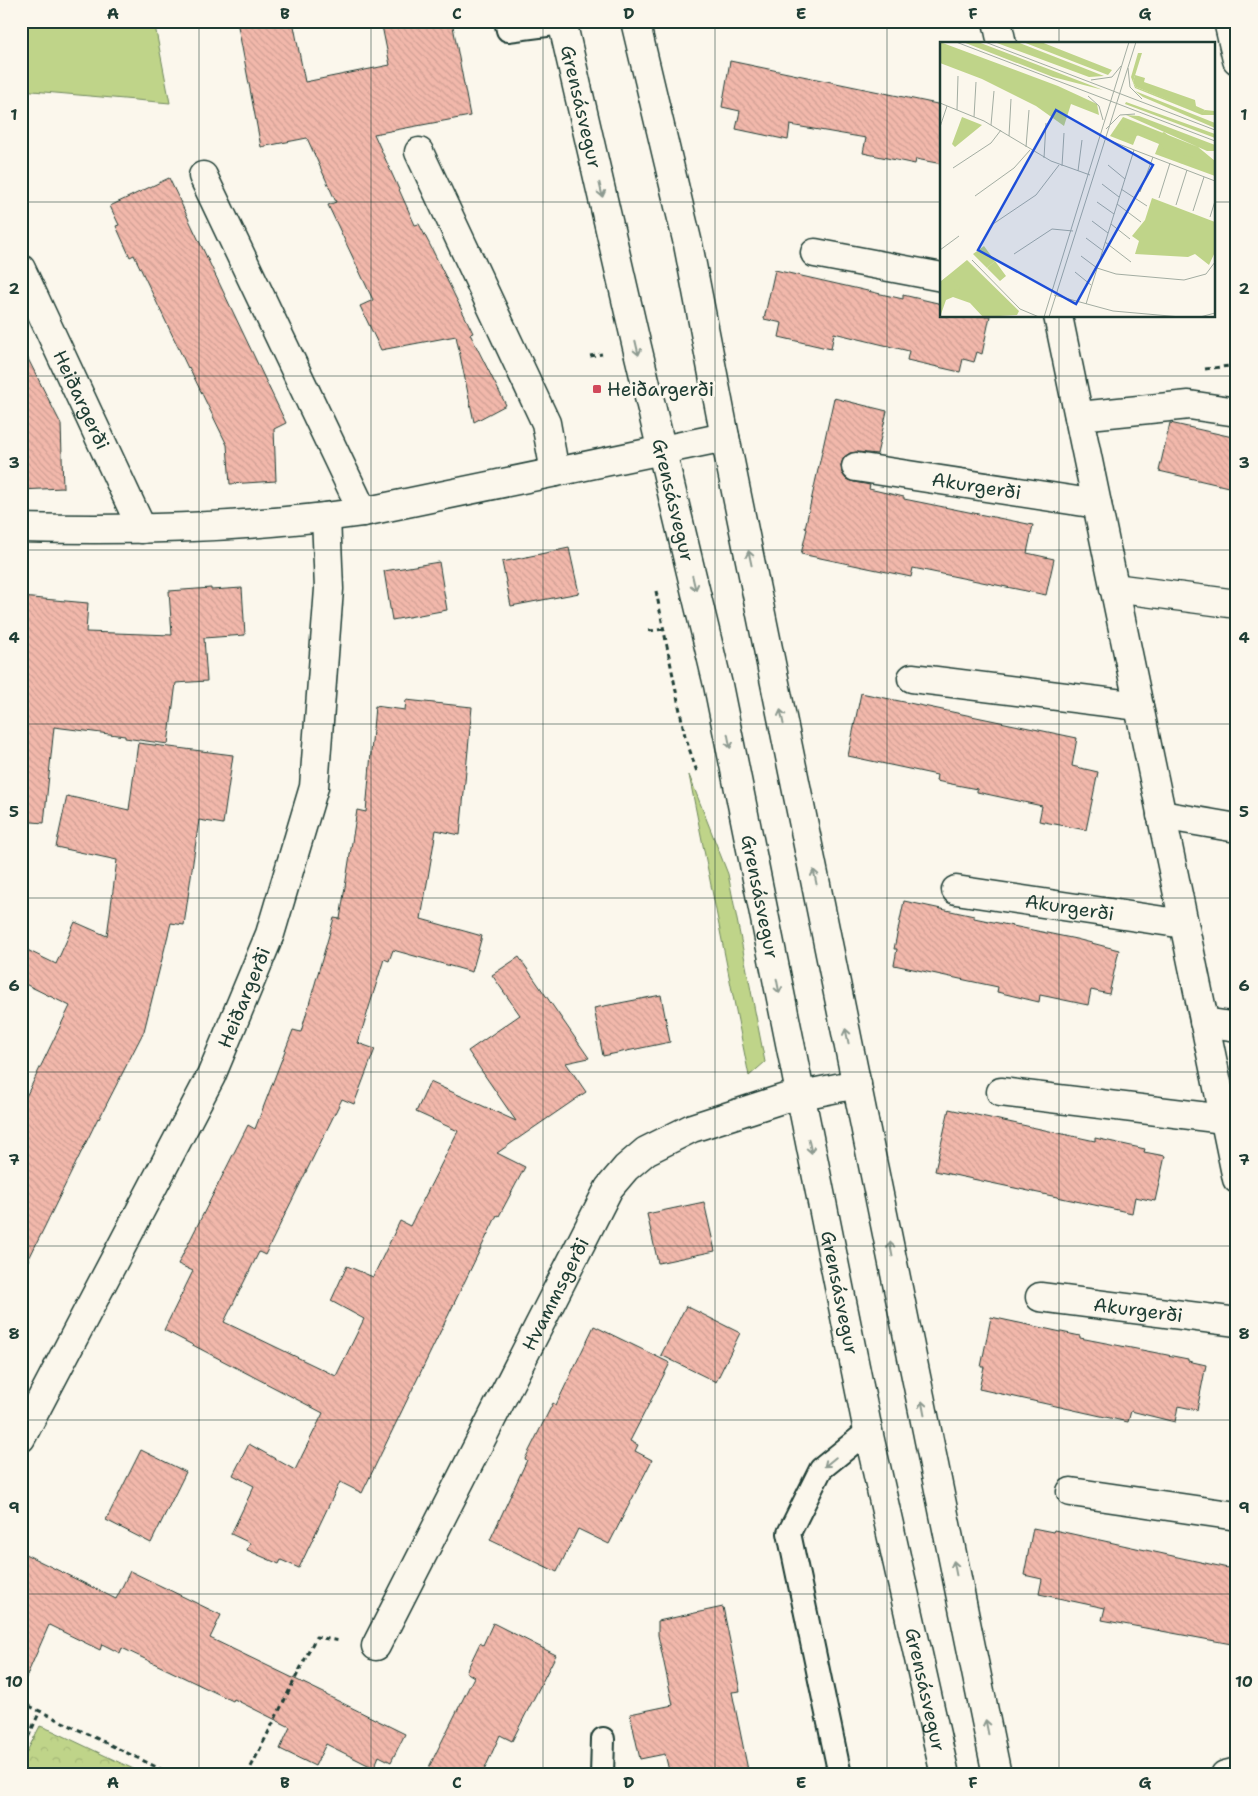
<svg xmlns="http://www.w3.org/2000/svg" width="1258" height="1796" font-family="'Shantell Sans',sans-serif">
  <defs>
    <pattern id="park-crowns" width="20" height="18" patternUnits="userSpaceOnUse" patternTransform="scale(1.25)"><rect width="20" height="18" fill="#bfd489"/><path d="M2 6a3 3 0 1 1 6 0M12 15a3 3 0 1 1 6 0" fill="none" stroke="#a4b777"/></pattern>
    <pattern id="building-back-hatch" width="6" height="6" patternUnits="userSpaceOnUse" patternTransform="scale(1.25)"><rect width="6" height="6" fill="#f2b8ab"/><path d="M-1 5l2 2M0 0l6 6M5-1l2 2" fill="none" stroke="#cf9f94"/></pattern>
  </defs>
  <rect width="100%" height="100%" fill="#fbf7ec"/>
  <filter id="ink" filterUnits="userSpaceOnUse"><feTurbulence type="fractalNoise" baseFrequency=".02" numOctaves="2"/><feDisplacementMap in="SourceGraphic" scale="10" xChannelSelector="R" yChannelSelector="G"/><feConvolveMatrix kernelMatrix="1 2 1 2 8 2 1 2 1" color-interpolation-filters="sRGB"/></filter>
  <g filter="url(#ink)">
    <path fill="#bfd489" stroke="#6f885e" d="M 21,21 L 154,21 L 170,103 L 21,90 Z
      M 689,775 L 728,874 L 765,1062 L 749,1076 Z"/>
    <path fill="url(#park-crowns)" stroke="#6f885e" d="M 40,1726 L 51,1730 L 146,1775 L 21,1775 L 21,1763 Z"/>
    <path fill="url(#building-back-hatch)" stroke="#1f3d34" d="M 237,21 L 293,21 L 305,82 L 390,65 L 381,21 L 452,21 L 470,116 L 374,134 L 415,225 L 419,224 L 431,247 L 473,333 L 470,334 L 506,405 L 474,422 L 456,336 L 381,350 L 360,306 L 373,300 L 328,205 L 336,202 L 307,138 L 261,147 Z
      M 730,61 L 942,105 L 942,164 L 916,159 L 915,164 L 863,153 L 866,138 L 790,125 L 788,140 L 736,129 L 740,111 L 722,107 Z
      M 169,178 L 286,423 L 274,429 L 276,481 L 230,484 L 227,445 L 189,367 L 188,368 L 134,255 L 130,257 L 116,226 L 119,225 L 110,206 Z
      M 775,270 L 903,299 L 903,295 L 942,304 L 942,316 L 990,316 L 982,354 L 977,352 L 974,362 L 963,359 L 960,372 L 907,360 L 909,351 L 834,333 L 831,349 L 779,337 L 782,323 L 764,319 Z
      M 21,345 L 61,424 L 63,488 L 21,490 Z
      M 834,398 L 887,411 L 877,454 L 858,452 L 850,453 L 844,457 L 841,465 L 842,473 L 846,479 L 854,482 L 870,485 L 869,489 L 904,497 L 904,499 L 1033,525 L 1027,553 L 1054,559 L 1046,595 L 913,568 L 911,577 L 801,554 L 807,529 L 805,528 Z
      M 1170,423 L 1237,438 L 1237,489 L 1159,471 Z
      M 569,548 L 579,593 L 511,606 L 502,562 Z
      M 439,562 L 447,610 L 392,620 L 384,571 Z
      M 211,588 L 211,590 L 242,588 L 245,635 L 204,638 L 207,681 L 176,683 L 168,744 L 125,738 L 125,736 L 54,727 L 44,823 L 21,821 L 21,597 L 88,603 L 86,632 L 172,635 L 169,591 Z
      M 861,693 L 1077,738 L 1072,766 L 1098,772 L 1086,830 L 1039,821 L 1042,806 L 977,792 L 977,789 L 936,781 L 937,775 L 848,756 Z
      M 406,700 L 472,707 L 460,835 L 436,830 L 421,919 L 482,936 L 472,972 L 393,950 L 389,961 L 384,959 L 358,1043 L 375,1049 L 354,1104 L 342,1099 L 265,1255 L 259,1252 L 224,1322 L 336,1376 L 364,1319 L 331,1301 L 347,1266 L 373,1277 L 400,1221 L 410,1226 L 458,1131 L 416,1112 L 430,1082 L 516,1121 L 468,1051 L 520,1015 L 492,975 L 519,957 L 589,1058 L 566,1063 L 586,1092 L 497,1153 L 525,1167 L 499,1216 L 497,1215 L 362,1493 L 340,1482 L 299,1568 L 281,1560 L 279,1564 L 247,1550 L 250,1543 L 231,1534 L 254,1486 L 233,1475 L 249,1444 L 295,1470 L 323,1413 L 164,1330 L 193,1271 L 178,1264 L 248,1125 L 255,1129 L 293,1030 L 301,1032 L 334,918 L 340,919 L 357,810 L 366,812 L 375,706 L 405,710 Z
      M 138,743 L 233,755 L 223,824 L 199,820 L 184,925 L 171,923 L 144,1031 L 99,1119 L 98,1118 L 21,1275 L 21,1107 L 70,1006 L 21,982 L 21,947 L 56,964 L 75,922 L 107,936 L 117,860 L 56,847 L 67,796 L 129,810 Z
      M 904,901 L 974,916 L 974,918 L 1076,939 L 1119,950 L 1109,994 L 1091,990 L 1088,1005 L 1040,995 L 1039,1002 L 997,992 L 998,987 L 894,965 L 897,949 L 894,949 Z
      M 661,995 L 670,1042 L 603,1056 L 594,1008 Z
      M 949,1109 L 1095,1141 L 1095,1138 L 1145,1149 L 1144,1152 L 1165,1156 L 1155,1201 L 1135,1197 L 1132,1213 L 935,1171 Z
      M 704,1202 L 715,1251 L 658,1263 L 647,1214 Z
      M 686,1306 L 740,1333 L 716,1382 L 661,1355 Z
      M 991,1317 L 1080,1336 L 1080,1338 L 1188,1359 L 1188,1361 L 1206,1365 L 1197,1410 L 1178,1406 L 1175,1422 L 1131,1411 L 1128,1422 L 979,1389 L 984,1367 L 981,1367 Z
      M 594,1326 L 670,1363 L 630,1441 L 638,1445 L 635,1451 L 652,1460 L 609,1544 L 578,1529 L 557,1572 L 490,1540 L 527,1460 L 525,1459 L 553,1403 L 556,1405 Z
      M 141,1450 L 186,1472 L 151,1543 L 106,1520 Z
      M 1033,1528 L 1053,1532 L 1054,1530 L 1237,1570 L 1237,1645 L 1102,1620 L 1105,1608 L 1039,1594 L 1042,1579 L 1024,1575 Z
      M 21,1552 L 116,1599 L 130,1571 L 221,1615 L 210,1638 L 326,1694 L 326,1695 L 405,1734 L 391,1762 L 379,1756 L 374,1768 L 326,1744 L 315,1766 L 280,1749 L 290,1727 L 234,1699 L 233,1701 L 122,1648 L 120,1653 L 102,1644 L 100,1650 L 49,1625 L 21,1689 Z
      M 723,1607 L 740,1691 L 732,1692 L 749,1775 L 670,1775 L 665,1754 L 640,1759 L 630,1714 L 673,1705 L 658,1635 L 658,1621 Z
      M 493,1623 L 556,1655 L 512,1741 L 500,1735 L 482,1775 L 425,1775 L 474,1677 L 466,1672 L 480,1643 L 483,1645 Z"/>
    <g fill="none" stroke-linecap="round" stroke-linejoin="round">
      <g stroke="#1f3d34" stroke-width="26">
        <path id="lane" d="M 506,21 L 508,30 L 562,23
          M 602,1775 L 603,1739
          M 840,1775 L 789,1533 L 821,1469 L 868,1431"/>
      </g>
      <g stroke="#1f3d34" stroke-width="31">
        <g id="street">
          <path d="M 997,21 L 1002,44"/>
          <path d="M 1228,21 L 1237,60"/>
          <path d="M 419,152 L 546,423 L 555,472"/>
          <path d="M 203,176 L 363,512"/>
          <path d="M 815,253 L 942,277"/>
          <path id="s1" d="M 21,269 L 142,529"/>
          <path d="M 1058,316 L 1237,1179"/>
          <path d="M 1079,416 L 1189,405 L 1237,412"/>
          <path id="s2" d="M 856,467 L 1097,504"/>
          <path d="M 21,528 C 135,531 250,528 363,512 L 725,437"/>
          <path d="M 1114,588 L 1237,604"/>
          <path d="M 912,678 L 1139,706"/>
          <path d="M 1161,815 L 1237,828"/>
          <path id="s3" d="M 956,890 L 1184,924"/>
          <path d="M 1204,1022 L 1237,1027"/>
          <path d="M 1001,1092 L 1224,1119"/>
          <path id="s4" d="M 1040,1297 L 1237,1322"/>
          <path id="s5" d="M 21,1438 L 211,1076 L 270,934 L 314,787 L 329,589 L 326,517"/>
          <path d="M 1071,1492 L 1237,1516"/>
          <path id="s6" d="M 376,1646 L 609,1188 L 626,1168 L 646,1151 L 692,1128 L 782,1099 L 857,1084"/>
          <path d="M 1225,1775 L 1237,1772"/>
        </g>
      </g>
      <g stroke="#1f3d34" stroke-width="31">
        <g id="secondary">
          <path id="s7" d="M 562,21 L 637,347 L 718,685 L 868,1431 L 945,1775"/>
          <path d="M 635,21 L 688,244 L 725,437 L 997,1775"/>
        </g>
      </g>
      <path stroke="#1f3d34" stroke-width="3" stroke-dasharray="5 4" stroke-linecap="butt" d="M 590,356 L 602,354
        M 1205,369 L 1237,365
        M 656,591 L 685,736 L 697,772
        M 649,631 L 665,629
        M 21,1702 L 173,1775
        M 21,1753 L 40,1711
        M 247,1775 L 316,1637 L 341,1641"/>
      <use href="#lane" stroke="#fbf7ec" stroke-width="22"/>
      <use href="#street" stroke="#fbf7ec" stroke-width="28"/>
      <use href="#secondary" stroke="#fbf7ec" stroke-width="28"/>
    </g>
    <defs><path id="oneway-shaft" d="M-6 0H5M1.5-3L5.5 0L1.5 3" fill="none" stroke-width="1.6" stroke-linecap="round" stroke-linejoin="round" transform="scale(1.25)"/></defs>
    <g stroke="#8d9a90">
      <use href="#oneway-shaft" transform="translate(601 190) rotate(77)"/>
      <use href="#oneway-shaft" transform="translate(637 348) rotate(77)"/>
      <use href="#oneway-shaft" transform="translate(750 558) rotate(-102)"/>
      <use href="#oneway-shaft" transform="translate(694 583) rotate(77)"/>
      <use href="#oneway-shaft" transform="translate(782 717) rotate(-102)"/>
      <use href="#oneway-shaft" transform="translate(729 741) rotate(79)"/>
      <use href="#oneway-shaft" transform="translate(815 877) rotate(-102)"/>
      <use href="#oneway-shaft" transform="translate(778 986) rotate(79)"/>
      <use href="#oneway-shaft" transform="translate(847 1036) rotate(-102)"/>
      <use href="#oneway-shaft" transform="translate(810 1146) rotate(78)"/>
      <use href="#oneway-shaft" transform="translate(891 1249) rotate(-101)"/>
      <use href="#oneway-shaft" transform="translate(923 1408) rotate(-101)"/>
      <use href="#oneway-shaft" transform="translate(830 1462) rotate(141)"/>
      <use href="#oneway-shaft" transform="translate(955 1568) rotate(-101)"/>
      <use href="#oneway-shaft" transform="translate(987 1727) rotate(-101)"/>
    </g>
  </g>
  <path fill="none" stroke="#1f3d34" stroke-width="1" stroke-opacity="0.55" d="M 199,21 L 199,1775M 371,21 L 371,1775M 543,21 L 543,1775M 715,21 L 715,1775M 887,21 L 887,1775M 1059,21 L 1059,44M 21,202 L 942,202M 1214,202 L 1237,202M 1059,316 L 1059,1775M 21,376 L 1237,376M 21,550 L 1237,550M 21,724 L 1237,724M 21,898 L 1237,898M 21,1072 L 1237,1072M 21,1246 L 1237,1246M 21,1420 L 1237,1420M 21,1594 L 1237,1594"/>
  <rect fill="#d1495b" stroke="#fbf7ec" stroke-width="2" x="592" y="384" width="10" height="10" rx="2.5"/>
  <g text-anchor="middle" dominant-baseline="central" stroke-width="5" stroke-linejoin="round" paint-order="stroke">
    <g font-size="19" fill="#1f3d34" stroke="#fbf7ec">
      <text stroke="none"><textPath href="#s7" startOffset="88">Grensásvegur</textPath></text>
      <text stroke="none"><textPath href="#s1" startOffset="144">Heiðargerði</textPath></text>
      <text stroke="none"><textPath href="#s2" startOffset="122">Akurgerði</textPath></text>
      <text stroke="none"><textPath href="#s7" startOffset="492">Grensásvegur</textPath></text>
      <text stroke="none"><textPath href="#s7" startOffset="898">Grensásvegur</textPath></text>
      <text stroke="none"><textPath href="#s3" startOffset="115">Akurgerði</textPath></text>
      <text stroke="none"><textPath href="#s5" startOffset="494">Heiðargerði</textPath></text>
      <text stroke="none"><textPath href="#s6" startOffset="395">Hvammsgerði</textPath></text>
      <text stroke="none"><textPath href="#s7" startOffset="1302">Grensásvegur</textPath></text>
      <text stroke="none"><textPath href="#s4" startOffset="99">Akurgerði</textPath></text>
      <text stroke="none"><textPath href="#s7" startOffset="1708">Grensásvegur</textPath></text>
    </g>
    <g font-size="19" fill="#1f3d34" stroke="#fbf7ec" text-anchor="start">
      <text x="607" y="389">Heiðargerði</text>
    </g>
  </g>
  <g transform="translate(940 42)">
    <rect width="275" height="275" fill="#fbf7ec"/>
    <path d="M 0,0 L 118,44 L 157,62 L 159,73 L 131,62 L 124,84 L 96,64 L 42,37 L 0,21 ZM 23,0 L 38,0 L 163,48 L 113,35 ZM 54,0 L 77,0 L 164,34 L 149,35 ZM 83,0 L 101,0 L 172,28 L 168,33 ZM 198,11 L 202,11 L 193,40 L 196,45 L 262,71 L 265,68 L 275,69 L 275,73 L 262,73 L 195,46 L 191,35 ZM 195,49 L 275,81 L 275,86 L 203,55 ZM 186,60 L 275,92 L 275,96 L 185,62 ZM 186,73 L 199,74 L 275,103 L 275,109 L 267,109 ZM 183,75 L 258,105 L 275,119 L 275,134 L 215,112 L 219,102 L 197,93 L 193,103 L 170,94 ZM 27,218 L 79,269 L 77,273 L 43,275 L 30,261 L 13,255 L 6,258 L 0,275 L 0,240 ZM 55,219 L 66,234 L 60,239 L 47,226 Z" fill="#bfd489"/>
    <path d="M 195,33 L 205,36 L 204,40 L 255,58 L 256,64 L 265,68 L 262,72 L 196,45 L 193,40 ZM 195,84 L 210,89 L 188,97 L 179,96 L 180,88 ZM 224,90 L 239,102 L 235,108 L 226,111 L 216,94 ZM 241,113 L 257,116 L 258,123 L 240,121 L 237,117 ZM 8,234 L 10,235 L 21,248 L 0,245 L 0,240 Z" fill="#bfd489"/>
    <path d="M 22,75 L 42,83 L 15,105 L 12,102 ZM 212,156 L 275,180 L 275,210 L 269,223 L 255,212 L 248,215 L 195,212 L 199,199 L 192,194 L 205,178 ZM 44,204 L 55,219 L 47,226 L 33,212 Z" fill="#bfd489"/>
    <path fill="none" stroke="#a3ada2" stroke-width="1" d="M 16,0 L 275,99M 45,0 L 275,88M 188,26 L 190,45 L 202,57M 151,38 L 172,35 L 181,24M 148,54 L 159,64 L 163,78M 0,61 L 44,79 L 111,119 L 150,133M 17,68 L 18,34M 34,75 L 36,40M 51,83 L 54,49M 0,85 L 7,64M 166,87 L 180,73 L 195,72M 69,94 L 71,57M 163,96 L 275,139M 86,105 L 89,68M 104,116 L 106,81M 168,123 L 185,137M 122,124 L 124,91M 13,126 L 51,101 L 61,88M 138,129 L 142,98M 162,142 L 179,155M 181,147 L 207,164M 200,150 L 213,115M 35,154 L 74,126 L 90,108M 219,156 L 230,121M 157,160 L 174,172M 177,162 L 201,180M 236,163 L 247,128M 253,169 L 264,135M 270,175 L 275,159M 152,179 L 168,191M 53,182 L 96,153 L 119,123M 171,182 L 190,197M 146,196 L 162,208M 165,200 L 191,220M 0,208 L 19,194M 74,212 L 112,187 L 133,189M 141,214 L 157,226 L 176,232 L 244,238 L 266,232 L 275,220M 32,218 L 80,267 L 99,275M 135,230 L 151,243M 114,253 L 173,269 L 241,275M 146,262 L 194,108M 104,275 L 189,0M 109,275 L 196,0M 260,275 L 275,271"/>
    <path fill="#1d4ed8" fill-opacity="0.15" stroke="#1d4ed8" stroke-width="2.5" d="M 116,68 L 213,123 L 136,262 L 38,208 Z"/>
    <rect width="275" height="275" fill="none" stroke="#1f3d34" stroke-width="2.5"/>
  </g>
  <rect width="1258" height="1796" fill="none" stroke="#fbf7ec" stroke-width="55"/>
  <rect x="28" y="28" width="1202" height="1740" fill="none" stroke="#1f3d34" stroke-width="2"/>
  <g font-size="16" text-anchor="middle" font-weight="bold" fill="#1f3d34">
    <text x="113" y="19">A</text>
    <text x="285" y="19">B</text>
    <text x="457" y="19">C</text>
    <text x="629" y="19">D</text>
    <text x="801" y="19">E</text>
    <text x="973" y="19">F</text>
    <text x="1145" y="19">G</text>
    <text x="14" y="120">1</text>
    <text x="1244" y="120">1</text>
    <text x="14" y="294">2</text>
    <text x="1244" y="294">2</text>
    <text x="14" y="468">3</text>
    <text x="1244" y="468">3</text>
    <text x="14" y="643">4</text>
    <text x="1244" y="643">4</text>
    <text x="14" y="817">5</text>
    <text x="1244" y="817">5</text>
    <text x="14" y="991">6</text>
    <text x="1244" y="991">6</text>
    <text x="14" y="1165">7</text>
    <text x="1244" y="1165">7</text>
    <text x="14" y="1339">8</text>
    <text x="1244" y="1339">8</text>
    <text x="14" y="1513">9</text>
    <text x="1244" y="1513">9</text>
    <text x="14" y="1687">10</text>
    <text x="1244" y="1687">10</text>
    <text x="113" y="1788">A</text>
    <text x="285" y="1788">B</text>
    <text x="457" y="1788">C</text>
    <text x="629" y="1788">D</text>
    <text x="801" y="1788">E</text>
    <text x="973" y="1788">F</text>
    <text x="1145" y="1788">G</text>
  </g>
</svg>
